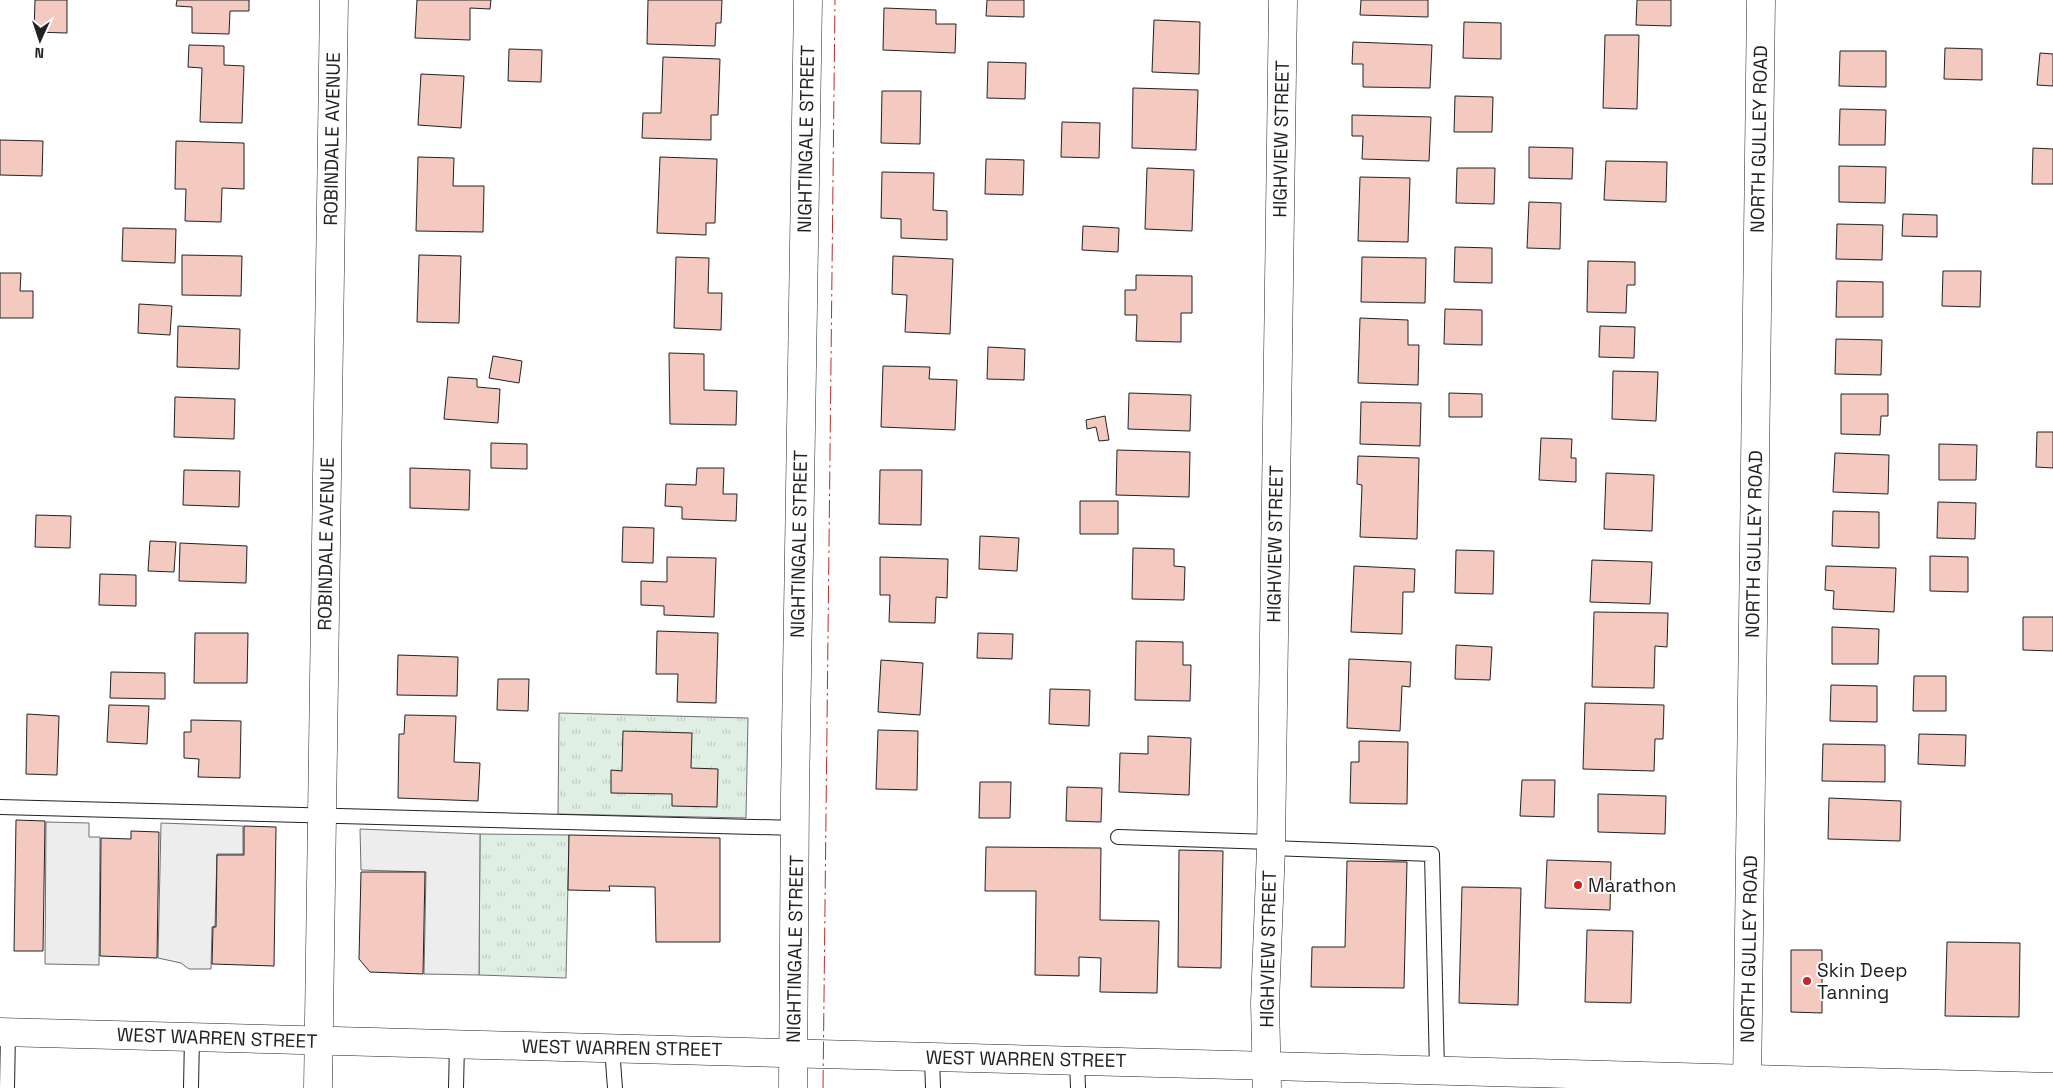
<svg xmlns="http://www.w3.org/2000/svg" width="2053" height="1088" font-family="'Space Grotesk',sans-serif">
  <defs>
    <pattern id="grass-tufts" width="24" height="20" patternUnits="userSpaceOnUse" patternTransform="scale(1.25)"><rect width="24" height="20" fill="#e0efe3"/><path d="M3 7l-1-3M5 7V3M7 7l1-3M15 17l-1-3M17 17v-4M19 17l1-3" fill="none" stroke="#c0cdc2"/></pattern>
  </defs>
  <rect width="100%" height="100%" fill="#fff"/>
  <path fill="url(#grass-tufts)" stroke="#6f6f6f" d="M 559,713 L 748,718 L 746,818 L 558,814 Z
    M 480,834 L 569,835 L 566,978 L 479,975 Z"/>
  <path fill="#ededed" stroke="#6f6f6f" d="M 46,822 L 89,823 L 89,837 L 100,837 L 99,965 L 45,964 Z
    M 161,823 L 243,826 L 243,854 L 217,854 L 215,926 L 212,927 L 211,969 L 189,969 L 181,963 L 158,958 Z
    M 360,829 L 480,834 L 479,975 L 424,974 L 426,872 L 361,870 Z"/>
  <path fill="#f3c9c0" stroke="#222" d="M 35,0 L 67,0 L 67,33 L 34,32 Z
    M 177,0 L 249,0 L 249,11 L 230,11 L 229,34 L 192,33 L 192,7 L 176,6 Z
    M 417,0 L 491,0 L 490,9 L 470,8 L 470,40 L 415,38 Z
    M 648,0 L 722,0 L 721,23 L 716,23 L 715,46 L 647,44 Z
    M 987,0 L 1024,0 L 1024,17 L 986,16 Z
    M 1361,0 L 1428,0 L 1428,17 L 1360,15 Z
    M 1637,0 L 1671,0 L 1671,26 L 1636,25 Z
    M 884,8 L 936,10 L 936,24 L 956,24 L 955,53 L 883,50 Z
    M 1154,20 L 1200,22 L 1199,74 L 1152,72 Z
    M 1464,22 L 1501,23 L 1501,59 L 1463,58 Z
    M 1605,35 L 1639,35 L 1637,109 L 1603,108 Z
    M 1353,42 L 1432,45 L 1430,88 L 1363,87 L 1363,64 L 1352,64 Z
    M 189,45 L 224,46 L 224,65 L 244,66 L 242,123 L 200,122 L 202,68 L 188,67 Z
    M 1945,48 L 1982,49 L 1982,80 L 1944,79 Z
    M 509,49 L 542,50 L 541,82 L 508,81 Z
    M 1840,51 L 1886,51 L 1886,87 L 1839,86 Z
    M 2040,53 L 2053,54 L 2053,86 L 2037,85 Z
    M 663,57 L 720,59 L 718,115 L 711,115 L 711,140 L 642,138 L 643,113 L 661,113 Z
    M 988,62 L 1026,63 L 1025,99 L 987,98 Z
    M 421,74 L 464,76 L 461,128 L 418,125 Z
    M 1133,88 L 1198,90 L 1196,150 L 1132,148 Z
    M 882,91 L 921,91 L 920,144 L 881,143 Z
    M 1455,96 L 1493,97 L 1492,132 L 1454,132 Z
    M 1840,109 L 1886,110 L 1885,145 L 1839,145 Z
    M 1352,115 L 1431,117 L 1429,161 L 1362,159 L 1363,136 L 1352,136 Z
    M 1062,122 L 1100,123 L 1099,158 L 1061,157 Z
    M 0,140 L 43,141 L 42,176 L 0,175 Z
    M 176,141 L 244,143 L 244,189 L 222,188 L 221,222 L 185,221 L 186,189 L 175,189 Z
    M 1529,147 L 1573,148 L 1572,179 L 1529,178 Z
    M 2033,148 L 2053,149 L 2053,184 L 2032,184 Z
    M 418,157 L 454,158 L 453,186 L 484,186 L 483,232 L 416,231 Z
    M 660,157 L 717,159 L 715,223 L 706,223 L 706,235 L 657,233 Z
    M 986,159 L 1024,160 L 1023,195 L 985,194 Z
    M 1606,161 L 1667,162 L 1666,202 L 1604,200 Z
    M 1839,166 L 1886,167 L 1885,203 L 1839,202 Z
    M 1147,168 L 1194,170 L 1192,231 L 1145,229 Z
    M 1457,168 L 1495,168 L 1494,204 L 1456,203 Z
    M 882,172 L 934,173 L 933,210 L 947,211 L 947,240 L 901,238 L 901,219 L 881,218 Z
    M 1360,177 L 1410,178 L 1408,242 L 1358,241 Z
    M 1529,202 L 1561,203 L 1560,249 L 1527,248 Z
    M 1903,214 L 1937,215 L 1937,237 L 1902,236 Z
    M 1837,224 L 1883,225 L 1882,260 L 1836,259 Z
    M 1083,226 L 1119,228 L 1118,252 L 1082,250 Z
    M 123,228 L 176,229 L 175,263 L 122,261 Z
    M 1455,247 L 1492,248 L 1492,283 L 1454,282 Z
    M 182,255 L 242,256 L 241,296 L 182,295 Z
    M 419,255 L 461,256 L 459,323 L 417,322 Z
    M 893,256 L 953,259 L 950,334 L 905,332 L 907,295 L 892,294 Z
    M 676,257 L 709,258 L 708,293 L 722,293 L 721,330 L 674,328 Z
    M 1362,257 L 1426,258 L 1425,303 L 1361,302 Z
    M 1588,261 L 1635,262 L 1635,285 L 1627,285 L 1626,313 L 1587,312 Z
    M 1943,271 L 1981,271 L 1980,307 L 1942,306 Z
    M 0,273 L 21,273 L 20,291 L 33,291 L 33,318 L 0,318 Z
    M 1136,275 L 1192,276 L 1192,313 L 1181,313 L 1181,342 L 1136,341 L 1137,315 L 1125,315 L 1125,290 L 1136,290 Z
    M 1837,281 L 1883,282 L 1883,317 L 1836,317 Z
    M 139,304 L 172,306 L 170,335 L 138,333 Z
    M 1445,309 L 1482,310 L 1482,345 L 1444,344 Z
    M 1360,318 L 1408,320 L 1408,345 L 1419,345 L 1418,385 L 1358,383 Z
    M 178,326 L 240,329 L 239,369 L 177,367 Z
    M 1600,326 L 1635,327 L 1634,358 L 1599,357 Z
    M 1836,339 L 1882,340 L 1881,375 L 1835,374 Z
    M 988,347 L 1025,349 L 1024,380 L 987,379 Z
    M 669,353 L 704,354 L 704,390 L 737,391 L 736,425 L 670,424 Z
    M 493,356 L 522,361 L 519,383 L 489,378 Z
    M 883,366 L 930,367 L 929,379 L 957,380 L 955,430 L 881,427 Z
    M 1613,371 L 1658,372 L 1656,421 L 1612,419 Z
    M 448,377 L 477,379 L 477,387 L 500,389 L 498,423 L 444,419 Z
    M 1129,393 L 1191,395 L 1190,431 L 1128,429 Z
    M 1449,393 L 1482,394 L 1482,417 L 1449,417 Z
    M 1841,394 L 1888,394 L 1888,416 L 1881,416 L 1880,435 L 1841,434 Z
    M 175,397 L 235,399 L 234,439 L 174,437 Z
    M 1361,402 L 1421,403 L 1420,446 L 1360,444 Z
    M 1105,416 L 1109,440 L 1099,441 L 1096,427 L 1087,429 L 1086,420 Z
    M 2037,432 L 2053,432 L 2053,468 L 2036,467 Z
    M 1541,438 L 1572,439 L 1571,458 L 1576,458 L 1576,482 L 1539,480 Z
    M 491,443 L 527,444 L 527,469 L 491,468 Z
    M 1939,444 L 1977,445 L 1976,480 L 1939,480 Z
    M 1117,450 L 1190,452 L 1189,497 L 1116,495 Z
    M 1835,453 L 1889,455 L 1888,494 L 1833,492 Z
    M 1358,456 L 1419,458 L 1417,539 L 1360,537 L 1362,485 L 1357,484 Z
    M 410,468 L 470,470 L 469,510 L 410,508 Z
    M 697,468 L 724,468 L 723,494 L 737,494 L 736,521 L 682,519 L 682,507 L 665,506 L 666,484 L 696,485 Z
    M 184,470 L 240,471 L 239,507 L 183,505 Z
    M 880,470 L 922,470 L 921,525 L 879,524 Z
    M 1606,473 L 1654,475 L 1652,531 L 1604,529 Z
    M 1080,501 L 1118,501 L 1118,534 L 1080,534 Z
    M 1938,502 L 1976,503 L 1975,539 L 1937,538 Z
    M 1833,511 L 1879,512 L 1879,548 L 1832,546 Z
    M 36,515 L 71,516 L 70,548 L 35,547 Z
    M 623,527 L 654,528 L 653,563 L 622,562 Z
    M 980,536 L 1019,538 L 1017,571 L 979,569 Z
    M 150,541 L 176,542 L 174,572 L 148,571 Z
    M 180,543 L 247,546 L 246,583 L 179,581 Z
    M 1133,548 L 1174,549 L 1174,566 L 1185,567 L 1184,600 L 1132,599 Z
    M 1456,550 L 1494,551 L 1493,594 L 1455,593 Z
    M 1930,556 L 1968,557 L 1968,592 L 1930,591 Z
    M 667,557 L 716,558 L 714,617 L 664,615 L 664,606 L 641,605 L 641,581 L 667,582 Z
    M 880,557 L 948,559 L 947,598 L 936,597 L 935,623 L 889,622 L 890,595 L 880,595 Z
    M 1592,560 L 1652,562 L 1650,604 L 1590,602 Z
    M 1354,566 L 1415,569 L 1414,592 L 1403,592 L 1402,634 L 1351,632 Z
    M 1826,566 L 1896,568 L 1894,612 L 1833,609 L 1834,591 L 1825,590 Z
    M 100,574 L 136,575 L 136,606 L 99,605 Z
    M 1594,612 L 1668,613 L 1667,647 L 1655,646 L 1654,688 L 1592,687 Z
    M 2023,617 L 2053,617 L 2053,651 L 2023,650 Z
    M 1832,627 L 1879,629 L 1878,664 L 1832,664 Z
    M 657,631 L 718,633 L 716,703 L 677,702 L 678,674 L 656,674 Z
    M 195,633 L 248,633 L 247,683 L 194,683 Z
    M 978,633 L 1013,634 L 1012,659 L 977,658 Z
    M 1136,641 L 1183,642 L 1183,665 L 1191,665 L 1190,701 L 1135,700 Z
    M 1456,645 L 1492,647 L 1490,680 L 1455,679 Z
    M 398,655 L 458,657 L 457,696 L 397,695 Z
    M 1349,659 L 1411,662 L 1410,687 L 1402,686 L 1400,731 L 1347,728 Z
    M 881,660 L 923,663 L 920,715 L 878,712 Z
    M 111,672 L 165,673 L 165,699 L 110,698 Z
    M 1914,676 L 1946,676 L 1946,711 L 1913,711 Z
    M 498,679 L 529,679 L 528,711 L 497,710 Z
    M 1831,685 L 1877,686 L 1877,722 L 1830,721 Z
    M 1050,689 L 1090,690 L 1089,726 L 1049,724 Z
    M 1585,703 L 1664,705 L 1663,739 L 1655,739 L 1654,771 L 1583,769 Z
    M 109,705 L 149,706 L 147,744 L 107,742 Z
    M 27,714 L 59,716 L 57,775 L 26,774 Z
    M 405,715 L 456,716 L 454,762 L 480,763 L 478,801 L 398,798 L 399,734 L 404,734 Z
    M 191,720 L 241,721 L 240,778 L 198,777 L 199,759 L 184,758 L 184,732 L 191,732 Z
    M 878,730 L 918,731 L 917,790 L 876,789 Z
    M 623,731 L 692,733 L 691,768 L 718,769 L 717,807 L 672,806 L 672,794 L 611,793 L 611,770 L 622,771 Z
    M 1919,734 L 1966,735 L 1965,766 L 1918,764 Z
    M 1148,736 L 1191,738 L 1189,795 L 1119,792 L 1120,753 L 1148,754 Z
    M 1359,741 L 1408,742 L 1407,804 L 1350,803 L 1351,762 L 1359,762 Z
    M 1823,744 L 1885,745 L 1885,782 L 1822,781 Z
    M 1522,780 L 1555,780 L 1554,817 L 1520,816 Z
    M 980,782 L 1011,782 L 1010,818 L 979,818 Z
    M 1067,787 L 1102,788 L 1101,822 L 1066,821 Z
    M 1598,794 L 1666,796 L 1665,834 L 1598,832 Z
    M 1829,798 L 1901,801 L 1900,841 L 1828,839 Z
    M 16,820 L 45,821 L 43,951 L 14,951 Z
    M 244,826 L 276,827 L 274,966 L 212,964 L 213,927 L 216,927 L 217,855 L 244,855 Z
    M 131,831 L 159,832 L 157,958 L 100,956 L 101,838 L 131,839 Z
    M 569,835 L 720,838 L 720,942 L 656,942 L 655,887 L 609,886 L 610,891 L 568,890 Z
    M 986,847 L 1101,848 L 1100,920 L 1159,921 L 1157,993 L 1100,992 L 1101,958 L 1079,957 L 1079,976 L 1035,975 L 1036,891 L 985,891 Z
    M 1179,850 L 1223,851 L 1221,968 L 1178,967 Z
    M 1547,860 L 1611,862 L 1610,910 L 1545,908 Z
    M 1347,861 L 1407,862 L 1404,988 L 1311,987 L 1312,947 L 1345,947 Z
    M 361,872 L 425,872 L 423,974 L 370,972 L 359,959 Z
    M 1462,887 L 1521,888 L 1518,1005 L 1459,1003 Z
    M 1587,930 L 1633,931 L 1631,1003 L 1585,1002 Z
    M 1947,942 L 2020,943 L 2019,1017 L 1945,1016 Z
    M 1791,950 L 1822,950 L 1822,1013 L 1791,1012 Z"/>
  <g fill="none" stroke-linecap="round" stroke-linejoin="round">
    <g stroke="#222" stroke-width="16">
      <path id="service" d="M 0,807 L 796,828
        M 1118,837 L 1271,842
        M 1271,848 L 1432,854 L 1437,1070
        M 612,1048 L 615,1088
        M 932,1058 L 933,1088
        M 1077,1060 L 1078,1088
        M 7,1088 L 8,1032
        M 191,1088 L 192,1037
        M 456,1088 L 457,1044"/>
    </g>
    <g stroke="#222" stroke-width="29">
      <path id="minor" d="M 318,1088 L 334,0
        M 793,1088 L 795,796 L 808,0
        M 1267,1088 L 1265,1003 L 1271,848 L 1283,0"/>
    </g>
    <g stroke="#222" stroke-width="29">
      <path id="tertiary" d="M 1747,1088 L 1761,0"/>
    </g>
    <g stroke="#222" stroke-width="29">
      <path id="secondary" d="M 0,1032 L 2053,1087"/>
    </g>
    <use href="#service" stroke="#fff" stroke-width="14"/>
    <use href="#minor" stroke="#fff" stroke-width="28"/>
    <use href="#tertiary" stroke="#fff" stroke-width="28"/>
    <use href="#secondary" stroke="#fff" stroke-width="28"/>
    <path stroke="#c62828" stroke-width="1" stroke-dasharray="18 4 2.5 4" stroke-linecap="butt" d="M 823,1088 L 835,0"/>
  </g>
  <g fill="#c62828" stroke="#fff" stroke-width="2">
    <circle cx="1578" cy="885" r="5"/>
    <circle cx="1807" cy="981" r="5"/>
  </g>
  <g text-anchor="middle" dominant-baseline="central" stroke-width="4" stroke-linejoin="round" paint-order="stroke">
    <g font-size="19" fill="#222" stroke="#fff">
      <text transform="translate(332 139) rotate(-89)">ROBINDALE AVENUE</text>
      <text transform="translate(806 139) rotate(-89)">NIGHTINGALE STREET</text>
      <text transform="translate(1281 139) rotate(-89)">HIGHVIEW STREET</text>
      <text transform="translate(1759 139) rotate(-89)">NORTH GULLEY ROAD</text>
      <text transform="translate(326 544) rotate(-89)">ROBINDALE AVENUE</text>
      <text transform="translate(799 544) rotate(-89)">NIGHTINGALE STREET</text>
      <text transform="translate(1275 544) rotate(-89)">HIGHVIEW STREET</text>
      <text transform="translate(1754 544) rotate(-89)">NORTH GULLEY ROAD</text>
      <text transform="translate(795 949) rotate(-89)">NIGHTINGALE STREET</text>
      <text transform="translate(1268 949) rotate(-89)">HIGHVIEW STREET</text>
      <text transform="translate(1749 949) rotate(-89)">NORTH GULLEY ROAD</text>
      <text transform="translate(217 1038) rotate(2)">WEST WARREN STREET</text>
      <text transform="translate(622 1048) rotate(1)">WEST WARREN STREET</text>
      <text transform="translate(1026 1059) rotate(1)">WEST WARREN STREET</text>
    </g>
    <g font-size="19" fill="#222" stroke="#fff" text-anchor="start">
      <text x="1588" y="885">Marathon</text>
      <text x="1817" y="970">Skin Deep<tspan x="1817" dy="22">Tanning</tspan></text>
    </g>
  </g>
  <g transform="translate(40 40) rotate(183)" stroke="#ffffff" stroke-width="4" paint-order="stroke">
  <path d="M0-4L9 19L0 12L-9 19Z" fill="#222222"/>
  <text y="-8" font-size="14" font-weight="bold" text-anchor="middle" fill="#222222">N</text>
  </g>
</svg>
